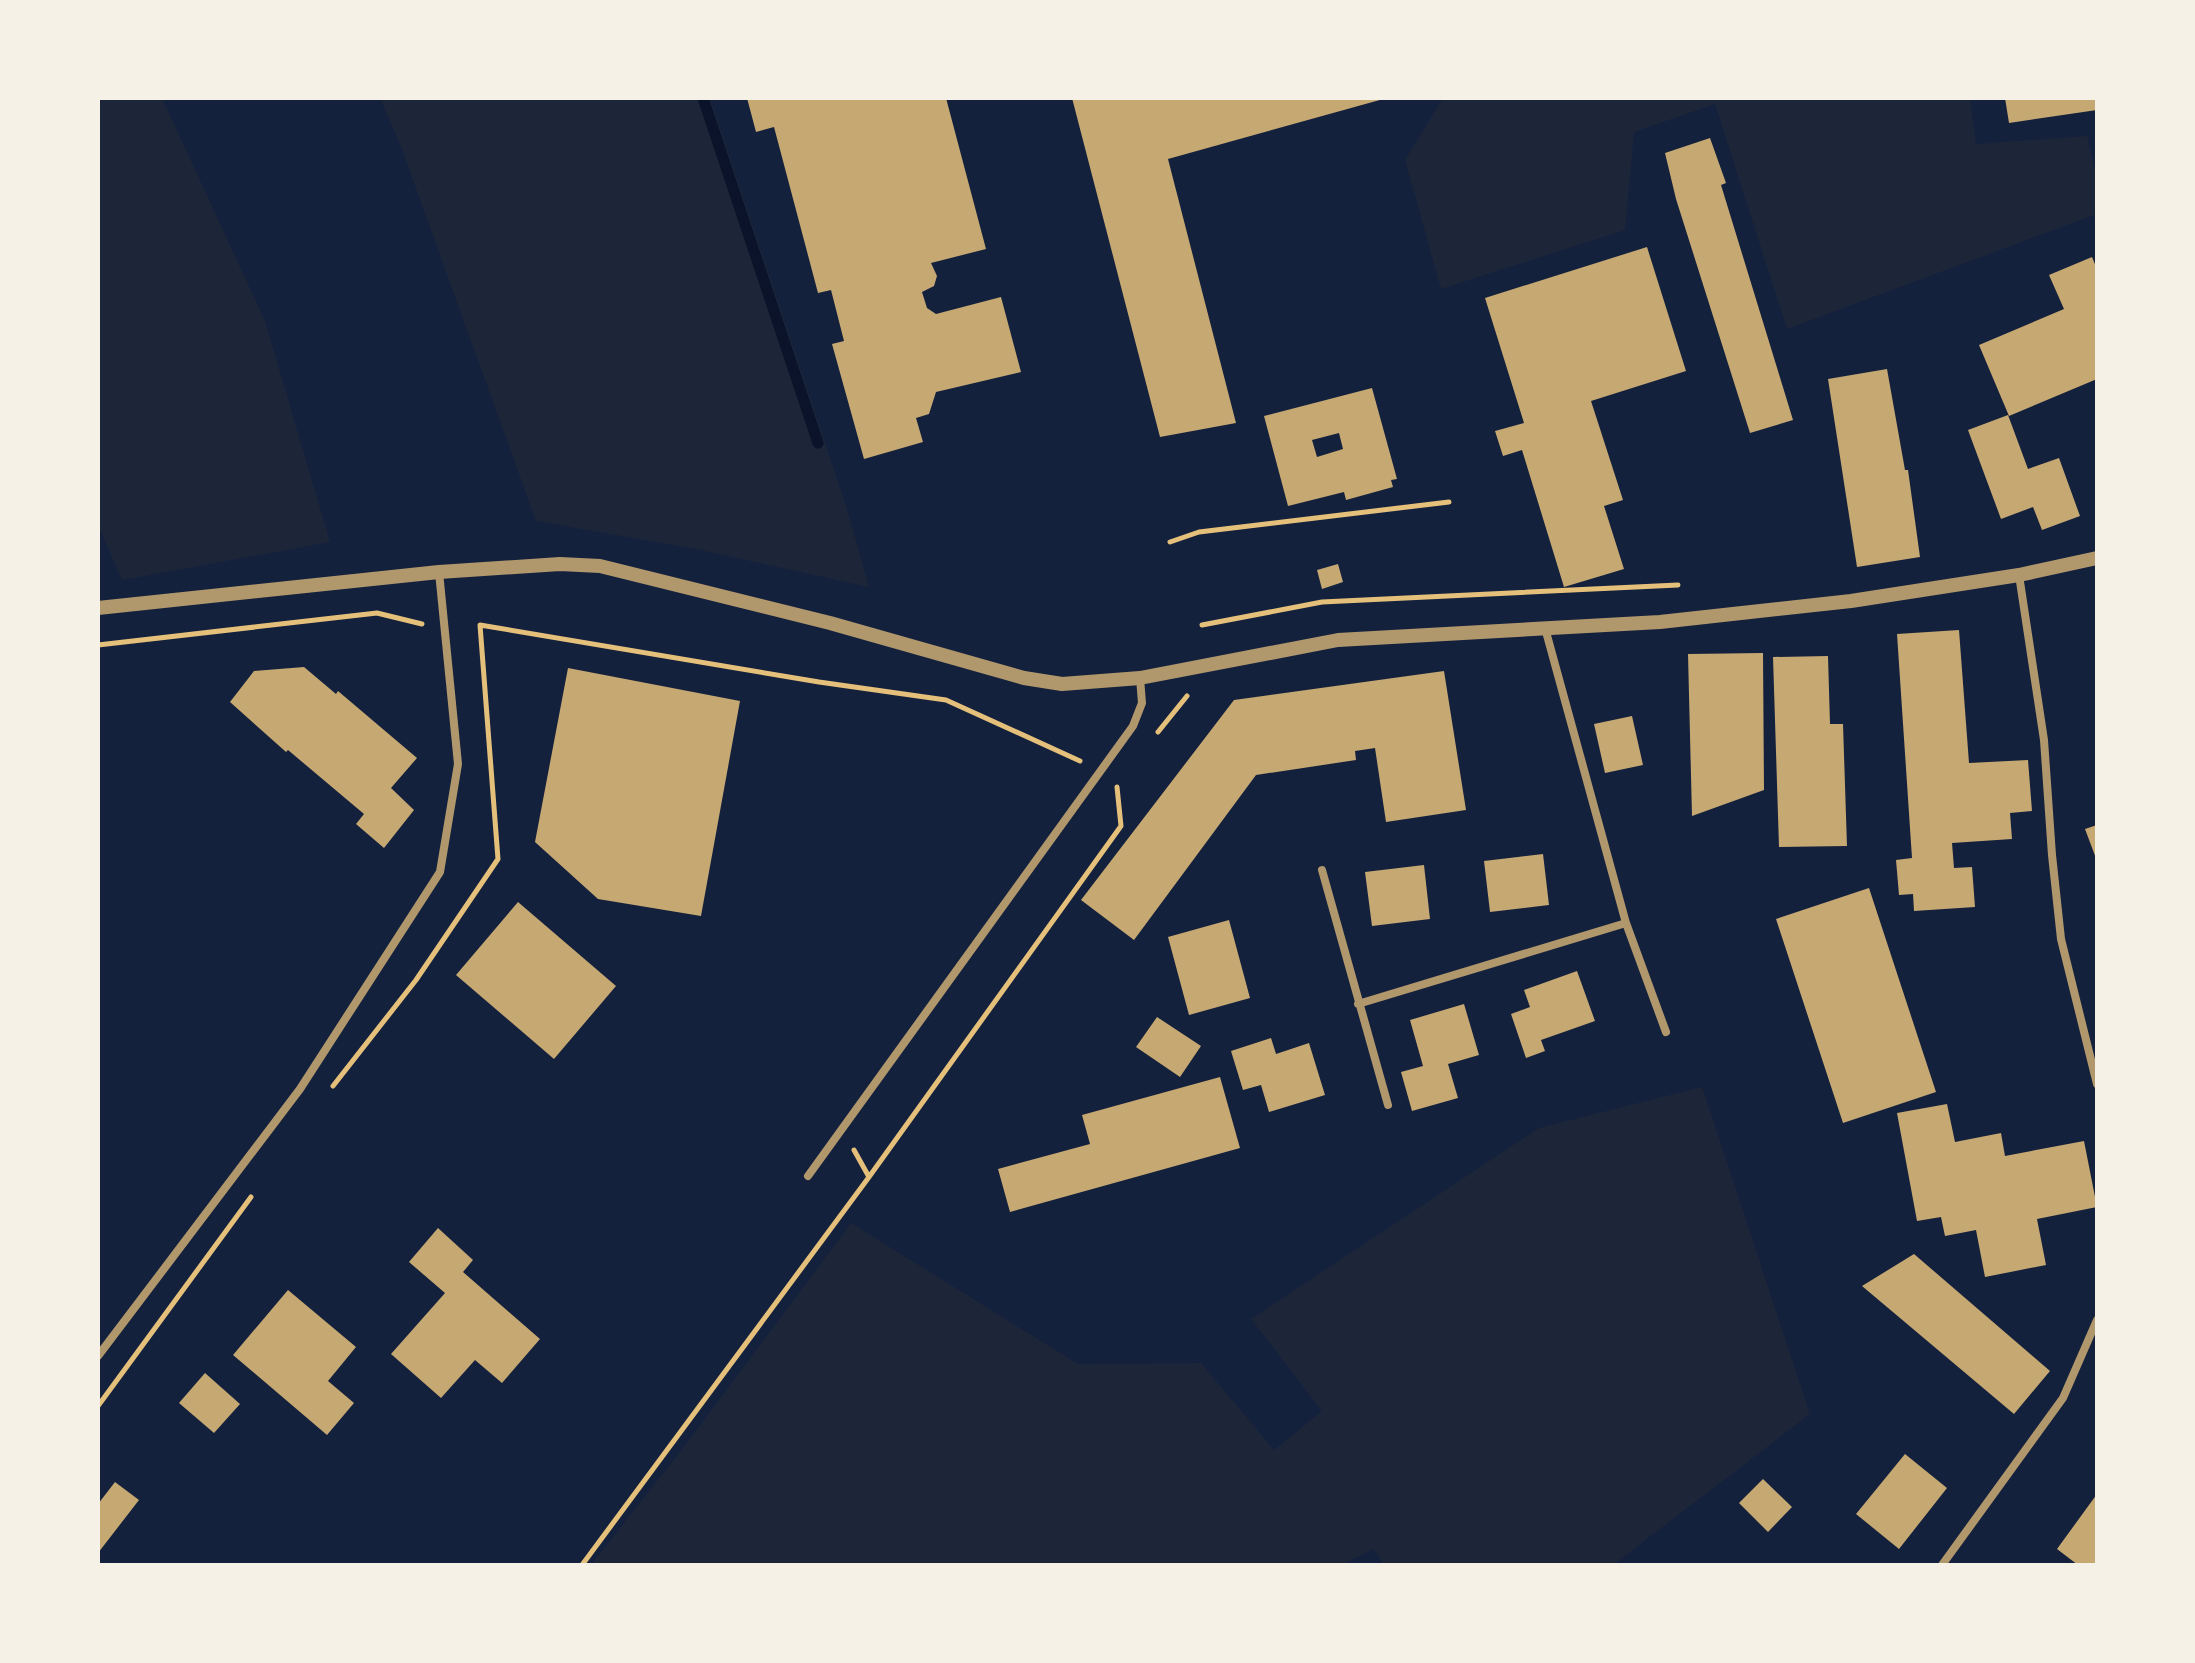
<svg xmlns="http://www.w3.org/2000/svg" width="2195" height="1663" font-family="'Source Sans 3',sans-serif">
  <rect width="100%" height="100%" fill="#14213d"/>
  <path fill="#1d2539" d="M 98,98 L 162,98 L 265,321 L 330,542 L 122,580 L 98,525 Z
    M 380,98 L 710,98 L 847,509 L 869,587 L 696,549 L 536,521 L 401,147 Z
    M 1443,98 L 1970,98 L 1976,144 L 2087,136 L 2097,178 L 2097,214 L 1787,329 L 1715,104 L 1634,132 L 1625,230 L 1441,289 L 1405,160 Z
    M 1702,1087 L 1810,1414 L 1613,1565 L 1384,1565 L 1374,1549 L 1341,1565 L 591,1565 L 687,1443 L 851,1223 L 1078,1364 L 1201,1363 L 1274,1450 L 1322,1411 L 1251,1319 L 1539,1128 Z"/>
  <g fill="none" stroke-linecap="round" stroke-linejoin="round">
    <path stroke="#0b132b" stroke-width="11" d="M 703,98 L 818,443"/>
  </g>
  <path fill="#c6a872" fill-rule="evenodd" d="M 747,98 L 946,98 L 986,249 L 931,263 L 937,276 L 934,286 L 922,292 L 927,308 L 936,314 L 1001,297 L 1021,372 L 936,392 L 929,414 L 916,418 L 923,442 L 864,459 L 832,344 L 844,341 L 831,290 L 818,293 L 774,127 L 756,132 Z
    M 1072,98 L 1387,98 L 1168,159 L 1236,423 L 1160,437 Z
    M 2005,98 L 2097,98 L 2097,110 L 2009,123 Z
    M 1710,138 L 1726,183 L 1721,185 L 1793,420 L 1750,433 L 1676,199 L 1665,153 Z
    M 1647,247 L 1686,371 L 1591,401 L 1623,500 L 1604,506 L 1624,569 L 1564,587 L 1522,450 L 1503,456 L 1495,431 L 1524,423 L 1485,298 Z
    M 2092,257 L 2097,269 L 2097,379 L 2009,416 L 1979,345 L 2064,309 L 2049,275 Z
    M 1887,369 L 1905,470 L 1908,470 L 1920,557 L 1857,567 L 1828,379 Z
    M 1372,388 L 1397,479 L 1391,480 L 1393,487 L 1346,500 L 1344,492 L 1288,506 L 1264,416 ZM 1339,433 L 1343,449 L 1317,457 L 1312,440 Z
    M 2008,415 L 2028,469 L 2059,458 L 2080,516 L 2042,530 L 2033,507 L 2001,519 L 1968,430 Z
    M 1338,564 L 1343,582 L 1322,589 L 1317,570 Z
    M 1959,630 L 1969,763 L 2028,760 L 2032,811 L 2010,813 L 2012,839 L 1952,843 L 1954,868 L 1972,867 L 1975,907 L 1914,911 L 1913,894 L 1899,895 L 1896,860 L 1912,858 L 1897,634 Z
    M 1763,653 L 1764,790 L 1692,816 L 1688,654 Z
    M 1828,656 L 1830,724 L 1843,724 L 1847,846 L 1779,847 L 1773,657 Z
    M 304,667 L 336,694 L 338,691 L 417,758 L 391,788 L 414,810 L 384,848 L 356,824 L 364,814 L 288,750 L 286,752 L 230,702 L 254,671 Z
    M 568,668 L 740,701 L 701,916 L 598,899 L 535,842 Z
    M 1444,671 L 1466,810 L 1386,822 L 1375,748 L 1355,751 L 1356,760 L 1256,775 L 1134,940 L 1081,900 L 1234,700 Z
    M 1632,716 L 1643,765 L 1605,773 L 1594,724 Z
    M 2097,825 L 2097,861 L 2085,829 Z
    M 1543,854 L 1549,905 L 1490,912 L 1484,861 Z
    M 1424,865 L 1430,919 L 1372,926 L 1365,872 Z
    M 1869,888 L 1936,1092 L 1843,1123 L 1776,919 Z
    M 518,902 L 616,986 L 554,1059 L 456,975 Z
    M 1229,920 L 1250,998 L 1189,1015 L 1168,937 Z
    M 1577,971 L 1595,1021 L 1541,1040 L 1545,1051 L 1526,1058 L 1511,1014 L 1530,1007 L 1524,990 Z
    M 1464,1004 L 1479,1055 L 1448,1064 L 1458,1098 L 1412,1111 L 1401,1072 L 1423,1066 L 1410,1020 Z
    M 1157,1017 L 1201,1046 L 1180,1077 L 1136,1047 Z
    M 1271,1038 L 1276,1054 L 1309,1043 L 1325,1095 L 1269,1112 L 1261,1085 L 1243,1090 L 1231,1051 Z
    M 1220,1077 L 1240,1148 L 1010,1212 L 998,1169 L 1090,1144 L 1082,1115 Z
    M 1947,1104 L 1955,1142 L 2001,1133 L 2005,1156 L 2084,1141 L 2097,1207 L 2037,1219 L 2046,1265 L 1985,1277 L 1976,1230 L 1945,1236 L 1941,1217 L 1917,1221 L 1897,1113 Z
    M 438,1228 L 473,1260 L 463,1272 L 540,1339 L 502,1383 L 475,1360 L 441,1398 L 391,1354 L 445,1293 L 409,1262 Z
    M 1914,1254 L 2050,1371 L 2014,1414 L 1862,1286 Z
    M 288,1290 L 356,1347 L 328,1381 L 354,1403 L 327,1435 L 233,1355 Z
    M 205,1373 L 240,1404 L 214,1433 L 179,1403 Z
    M 1905,1454 L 1947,1488 L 1899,1549 L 1856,1514 Z
    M 1763,1479 L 1792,1507 L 1768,1532 L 1739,1503 Z
    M 115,1482 L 139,1500 L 98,1553 L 98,1504 Z
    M 2097,1494 L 2097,1565 L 2078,1565 L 2057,1549 Z"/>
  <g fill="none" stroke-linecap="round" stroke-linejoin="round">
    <path stroke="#e5c07b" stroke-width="5" d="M 1170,542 L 1199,532 L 1449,502
      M 1202,625 L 1322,602 L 1678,585
      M 98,645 L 377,613 L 422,624
      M 1158,732 L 1187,696
      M 333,1086 L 416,980 L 498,859 L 480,625 L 819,682 L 946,700 L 1080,761
      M 854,1150 L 869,1177
      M 98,1406 L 251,1197
      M 582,1565 L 869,1177 L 1121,826 L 1117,787"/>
    <path stroke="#b1986c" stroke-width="8" d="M 2019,575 L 2044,740 L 2052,855 L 2061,939 L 2097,1084
      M 1322,870 L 1388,1105
      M 1626,923 L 1666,1032
      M 1358,1004 L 1626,923 L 1545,628
      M 808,1176 L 1133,726 L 1142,703 L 1140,678
      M 98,1356 L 300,1089 L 440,872 L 458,764 L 439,572
      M 1942,1565 L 2063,1398 L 2097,1320"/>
    <path stroke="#b1986c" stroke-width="14" d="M 98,608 L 439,572 L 560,564 L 600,566 L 830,623 L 1024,678 L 1062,684 L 1140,678 L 1338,640 L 1660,622 L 1851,601 L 2019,575 L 2097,558"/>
  </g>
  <rect width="2195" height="1663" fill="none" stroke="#f6f1e7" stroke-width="200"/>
</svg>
